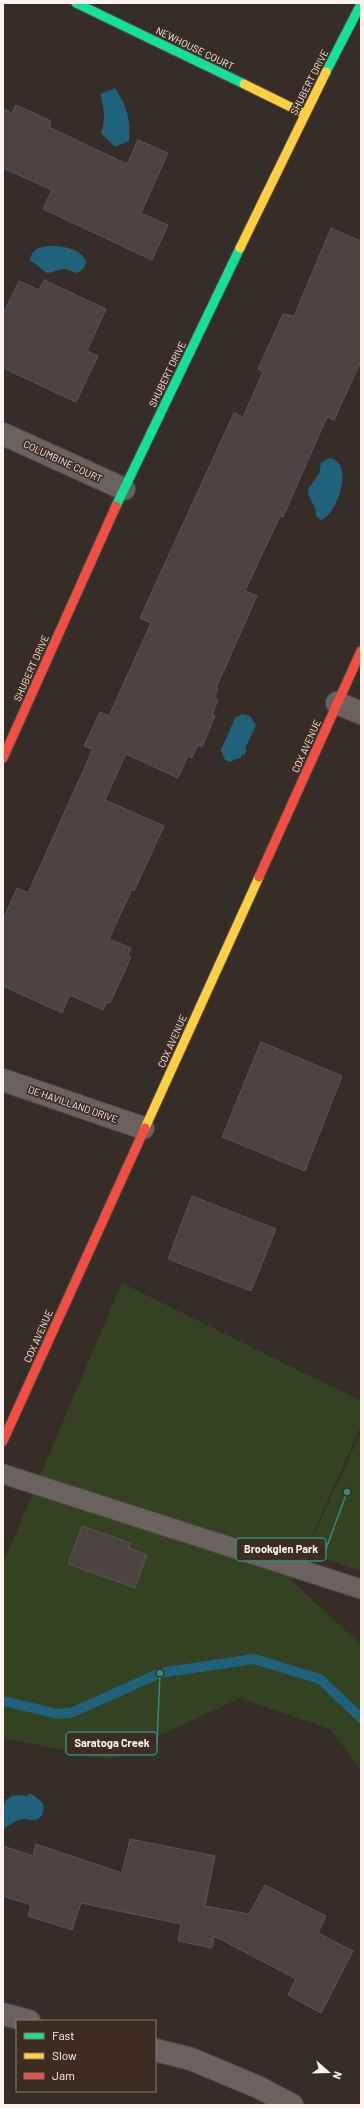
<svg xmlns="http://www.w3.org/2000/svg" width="364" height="2108" font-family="Barlow,sans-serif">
  <rect width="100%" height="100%" fill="#362d28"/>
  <path fill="#334220" d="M 122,1283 L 361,1401 L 361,1426 L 292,1581 L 361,1645 L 361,1770 L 330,1729 L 240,1698 L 109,1759 L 3,1738 L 3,1563 Z
    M 361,1432 L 361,1572 L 306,1552 Z"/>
  <path fill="#20627c" d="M 115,88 C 127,106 131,120 129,141 L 115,147 L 101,133 C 106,119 104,107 100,94 Z
    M 57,246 C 70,248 81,250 86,262 C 84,269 82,271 75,273 C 61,265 61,271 47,273 L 30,260 C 32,246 45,246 57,246 Z
    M 329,458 C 355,461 338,514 321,520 L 316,516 L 315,508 L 308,494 L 308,489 L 319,474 L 321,463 Z
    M 242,714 L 250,716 L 256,725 L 245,749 L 247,750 L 244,755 L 242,754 L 240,759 L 238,758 L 230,762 L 225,760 L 221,750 L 236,716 L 238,717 Z
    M 30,1793 L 42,1802 C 46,1810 42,1821 32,1820 C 29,1820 25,1818 22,1819 C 15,1821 9,1825 3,1829 C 3,1809 0,1791 26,1796 Z"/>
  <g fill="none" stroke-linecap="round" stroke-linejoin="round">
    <path stroke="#20627c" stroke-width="10" d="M 3,1701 L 58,1714 L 73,1712 L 160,1673 L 254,1659 L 320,1679 L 361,1718"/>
  </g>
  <path fill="#4c4441" stroke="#5c5452" d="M 16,105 L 51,121 L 49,127 L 127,164 L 138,140 L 168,153 L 141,213 L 168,225 L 152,260 L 43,209 L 52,190 L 3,168 L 3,109 L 12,113 Z
    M 331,228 L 361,241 L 361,361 L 334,420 L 327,417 L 283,517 L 280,516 L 245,591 L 257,596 L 216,688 L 218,689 L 214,698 L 218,700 L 212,715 L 215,716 L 202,747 L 198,745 L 192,758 L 188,756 L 178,778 L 126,754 L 105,800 L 164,826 L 134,891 L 132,889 L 109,939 L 131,948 L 128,955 L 131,957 L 110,1003 L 107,1002 L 103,1010 L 70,995 L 62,1013 L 3,986 L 3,920 L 17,888 L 28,893 L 93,749 L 84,746 L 100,712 L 109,716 L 151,623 L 140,618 L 177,537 L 234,413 L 243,417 L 263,372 L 258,369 L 283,314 L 294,316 Z
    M 44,280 L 106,309 L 87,351 L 98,356 L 76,402 L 3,368 L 3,314 L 19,281 L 39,290 Z
    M 261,1042 L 342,1076 L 305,1171 L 222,1137 Z
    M 192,1196 L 276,1229 L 251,1291 L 168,1259 Z
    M 82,1526 L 131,1543 L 129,1548 L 147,1555 L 135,1588 L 68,1564 Z
    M 130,1839 L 215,1856 L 205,1906 L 249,1914 L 265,1885 L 326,1916 L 318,1933 L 353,1951 L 321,2013 L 288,1995 L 296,1979 L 214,1936 L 212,1948 L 178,1941 L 181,1924 L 81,1903 L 72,1930 L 28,1916 L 31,1905 L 3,1896 L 3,1846 L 33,1856 L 36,1844 L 122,1873 Z"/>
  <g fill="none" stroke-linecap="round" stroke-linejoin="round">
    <g stroke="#524a46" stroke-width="21">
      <path id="lane" d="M 3,1474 L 361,1589"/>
    </g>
    <g stroke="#524a46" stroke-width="24">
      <path id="street" d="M 3,434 L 124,489
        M 337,703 L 361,713
        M 3,1080 L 143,1128
        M 3,2014 L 29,2021
        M 155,2050 L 191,2059 L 258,2087 L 292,2105"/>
    </g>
    <g stroke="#524a46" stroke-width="11">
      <path id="fast" d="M 76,3 L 244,84
        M 326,72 L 361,4
        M 116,506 L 240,248"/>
    </g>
    <g stroke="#524a46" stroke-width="11">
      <path id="slow" d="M 244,84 L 305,114
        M 240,248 L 326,72
        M 145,1128 L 259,877"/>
    </g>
    <g stroke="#524a46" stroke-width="11">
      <path id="jam" d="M 3,758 L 116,506
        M 259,877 L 361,651
        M 3,1441 L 145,1128"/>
    </g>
    <use href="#lane" stroke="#69625e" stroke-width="19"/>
    <use href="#street" stroke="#69625e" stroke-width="22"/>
    <use href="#fast" stroke="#16e098" stroke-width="9"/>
    <use href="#slow" stroke="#ffcf43" stroke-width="9"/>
    <use href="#jam" stroke="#f24e42" stroke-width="9"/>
  </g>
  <g text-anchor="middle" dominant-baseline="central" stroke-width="3.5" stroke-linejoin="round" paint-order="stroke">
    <g font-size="10" fill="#fdf2ec" stroke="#3c2c22">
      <text transform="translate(195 48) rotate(26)">NEWHOUSE COURT</text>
      <text transform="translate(309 82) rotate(-63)">SHUBERT DRIVE</text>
      <text transform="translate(167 374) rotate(-64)">SHUBERT DRIVE</text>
      <text transform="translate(63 461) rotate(25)">COLUMBINE COURT</text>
      <text transform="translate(31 668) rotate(-66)">SHUBERT DRIVE</text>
      <text transform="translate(306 746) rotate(-66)">COX AVENUE</text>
      <text transform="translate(172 1041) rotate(-66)">COX AVENUE</text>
      <text transform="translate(73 1104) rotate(19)">DE HAVILLAND DRIVE</text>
      <text transform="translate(38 1336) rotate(-66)">COX AVENUE</text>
    </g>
  </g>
  <path fill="none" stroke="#338981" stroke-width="1.5" d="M347 1492L326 1549M160 1673L157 1743"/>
  <g fill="#338981" stroke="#3c2c22" stroke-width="1.5">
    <circle cx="347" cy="1492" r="4"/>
    <circle cx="160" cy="1673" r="4"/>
  </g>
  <g fill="#3c2c22" stroke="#338981" stroke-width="1.5">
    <rect x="236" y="1538" width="90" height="23" rx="4"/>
    <rect x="66" y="1732" width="91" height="23" rx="4"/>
  </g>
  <g font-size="11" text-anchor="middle" font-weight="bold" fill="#fdf2ec">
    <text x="281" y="1553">Brookglen Park</text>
    <text x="112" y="1747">Saratoga Creek</text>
  </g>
  <rect width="364" height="2108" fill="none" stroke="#fdf2ec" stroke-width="8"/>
  <rect x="16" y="2020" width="140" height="72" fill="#3c2c22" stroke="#897b73"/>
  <rect x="24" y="2033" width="20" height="6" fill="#16e098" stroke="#897b73"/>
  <text x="52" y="2040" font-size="12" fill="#fdf2ec">Fast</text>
  <rect x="24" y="2053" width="20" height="6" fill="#ffcf43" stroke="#897b73"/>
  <text x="52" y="2060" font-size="12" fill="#fdf2ec">Slow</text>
  <rect x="24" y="2073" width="20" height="6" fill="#f24e42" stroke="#897b73"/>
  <text x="52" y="2080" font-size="12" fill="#fdf2ec">Jam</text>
  <g transform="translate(328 2072) rotate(110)" stroke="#3c2c22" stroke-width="3" paint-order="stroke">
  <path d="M0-3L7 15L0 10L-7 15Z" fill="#fdf2ec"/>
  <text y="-6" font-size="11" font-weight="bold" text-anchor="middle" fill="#fdf2ec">N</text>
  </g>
</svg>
